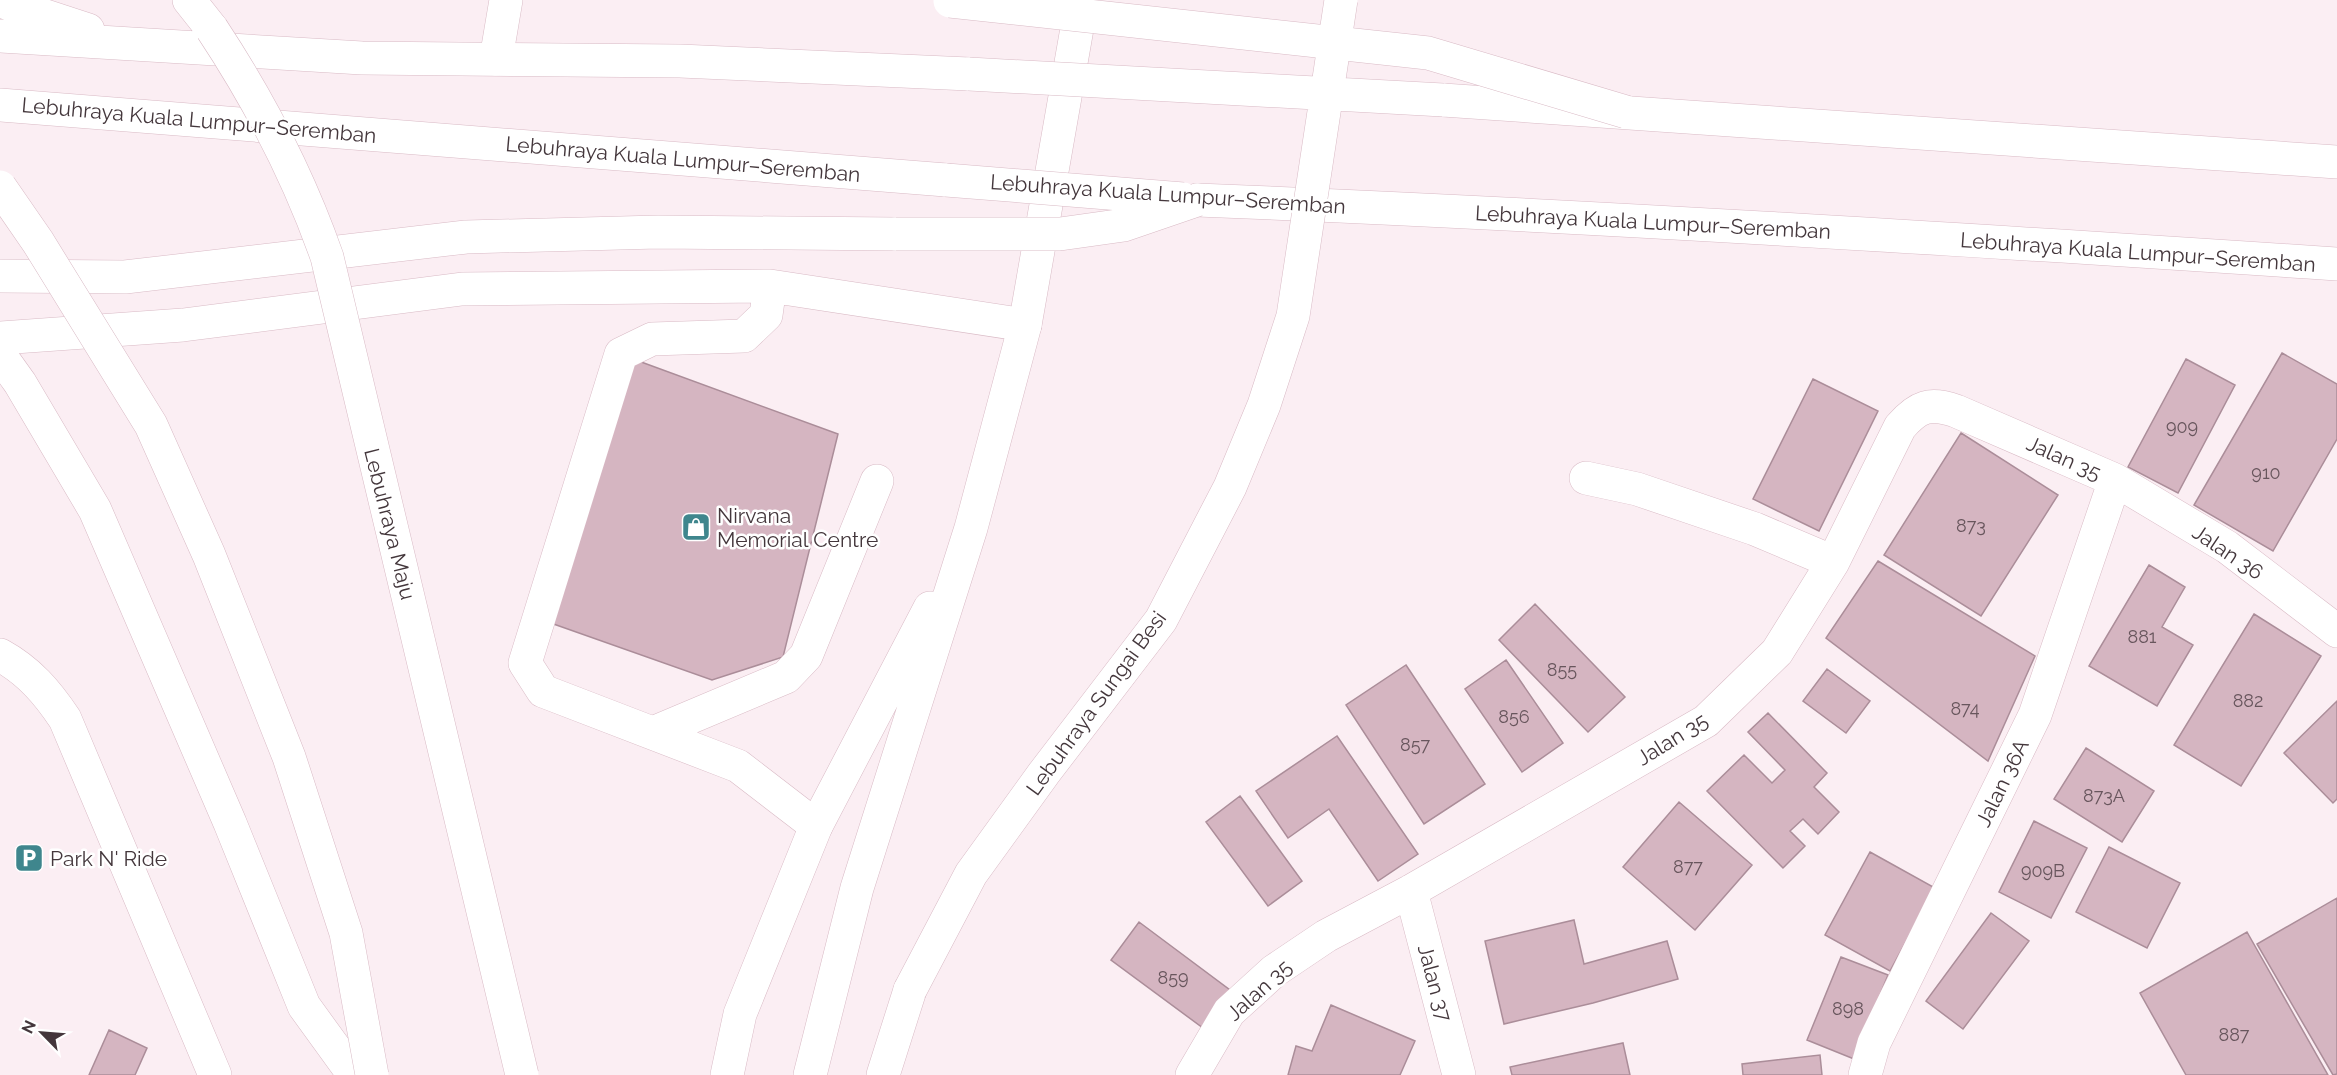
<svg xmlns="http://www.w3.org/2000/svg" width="2337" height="1075" font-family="Raleway,sans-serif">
  <rect width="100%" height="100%" fill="#fbeef3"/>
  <path fill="#d5b5c1" stroke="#ab8d99" stroke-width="1.5" d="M 2282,353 L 2337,384 L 2337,439 L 2273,551 L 2194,505 Z
    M 633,359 L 838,434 L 783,657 L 712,680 L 545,621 Z
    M 2186,359 L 2235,385 L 2178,493 L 2128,467 Z
    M 1813,379 L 1878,411 L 1819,531 L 1753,499 Z
    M 1961,433 L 2058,495 L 1981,616 L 1884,555 Z
    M 1878,561 L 2035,656 L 1988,761 L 1826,638 Z
    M 2149,565 L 2185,587 L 2162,627 L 2193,645 L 2157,706 L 2089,666 Z
    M 1535,604 L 1625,697 L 1588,732 L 1499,640 Z
    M 2254,614 L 2321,656 L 2241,786 L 2174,745 Z
    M 1506,660 L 1563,743 L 1522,772 L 1465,689 Z
    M 1406,665 L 1485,784 L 1424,824 L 1346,705 Z
    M 1827,669 L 1870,701 L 1846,733 L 1803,701 Z
    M 2337,701 L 2337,799 L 2333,803 L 2284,753 Z
    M 1768,713 L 1827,773 L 1814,787 L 1839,812 L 1818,834 L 1803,819 L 1790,831 L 1805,846 L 1783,868 L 1707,791 L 1744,755 L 1772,783 L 1785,770 L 1748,732 Z
    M 1337,736 L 1418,854 L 1378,881 L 1329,809 L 1288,838 L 1256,791 Z
    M 2086,748 L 2154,791 L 2122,842 L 2054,799 Z
    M 1240,796 L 1302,881 L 1268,906 L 1206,822 Z
    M 1679,802 L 1752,865 L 1695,930 L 1623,867 Z
    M 2034,821 L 2087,848 L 2051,918 L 1999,892 Z
    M 2109,847 L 2180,883 L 2147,948 L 2076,912 Z
    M 1870,852 L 1935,888 L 1890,971 L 1825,935 Z
    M 2337,898 L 2337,1074 L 2333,1075 L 2257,944 Z
    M 1991,913 L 2029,941 L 1963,1029 L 1926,1001 Z
    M 1574,920 L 1584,964 L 1667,941 L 1678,979 L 1593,1003 L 1504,1024 L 1485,941 Z
    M 1139,922 L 1234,993 L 1207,1031 L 1111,960 Z
    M 2247,932 L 2328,1075 L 2186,1075 L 2140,993 Z
    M 1841,957 L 1888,975 L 1854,1059 L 1807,1040 Z
    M 1331,1005 L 1415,1041 L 1400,1075 L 1288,1075 L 1296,1046 L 1312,1051 Z
    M 109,1030 L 147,1048 L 135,1075 L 89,1075 Z
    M 1623,1043 L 1630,1075 L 1512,1075 L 1510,1067 Z
    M 1820,1055 L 1822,1075 L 1743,1075 L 1742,1064 Z"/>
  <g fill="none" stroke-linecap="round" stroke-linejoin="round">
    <g stroke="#d9bac5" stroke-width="34">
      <path id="minor" d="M 496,59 L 506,0
        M 770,286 L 766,315 L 744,336 L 652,339 L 621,354 L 525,663 L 543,691 L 738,766 L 816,826
        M 0,338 L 183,325 L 462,289 L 770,286 L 1025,325
        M 1586,478 L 1637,489 L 1755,529 L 1833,562
        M 0,655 C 29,671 47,692 65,719 L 215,1075
        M 653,733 L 786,677 L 806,656 L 877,481
        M 1411,891 L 1459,1075
        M 1192,1075 L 1229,1012 L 1274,971 L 1326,936 L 1411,891 L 1706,721 L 1777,652 L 1833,562 L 1900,427 C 1918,406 1930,402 1956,411 L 2115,480 L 2227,547 L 2337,631
        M 1865,1075 L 1874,1043 L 2035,715 L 2115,480"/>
    </g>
    <g stroke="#d9bac5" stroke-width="34">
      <path id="highway" d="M 189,0 L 212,29
        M 0,1 L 88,30
        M 0,36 L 362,58 L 680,61 L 969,74
        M 1443,100 L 2337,162
        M 0,105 L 946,180
        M 1197,200 C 1577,215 1957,239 2337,264
        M 0,276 L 125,277 L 466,237 L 658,232 L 896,234
        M 0,355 L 20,383 L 95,510 L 230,823 L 304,1006 L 354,1075
        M 727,1075 L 740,1014 L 816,826 L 930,608
        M 810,1075 L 857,888 L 971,528 L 1025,325 L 1082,0
        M 883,1075 L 910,990"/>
    </g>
    <use href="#minor" stroke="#fff" stroke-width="33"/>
    <use href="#highway" stroke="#fff" stroke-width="33"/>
    <g stroke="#d9bac5" stroke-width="34" stroke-linecap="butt">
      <path id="minor-bridge" d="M 950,1 L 1428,53 L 1626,112"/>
    </g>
    <g stroke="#d9bac5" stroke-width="34" stroke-linecap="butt">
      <path id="highway-bridge" d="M 212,29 C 259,100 299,177 327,257 L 522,1075
        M 969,74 L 1443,100
        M 946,180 L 1183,199
        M 0,187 L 38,242 L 151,425 L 209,555 L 289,757 L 346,933 L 372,1075
        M 896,234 L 1060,234 L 1124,225 L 1197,200
        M 910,990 L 971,874 L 1044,773 L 1161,620 L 1230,487 L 1264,405 L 1293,316 L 1341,0"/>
    </g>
    <use href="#minor-bridge" stroke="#fff" stroke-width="33"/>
    <use href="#highway-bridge" stroke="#fff" stroke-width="33"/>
  </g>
  <defs>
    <g id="shop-square" transform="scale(1.5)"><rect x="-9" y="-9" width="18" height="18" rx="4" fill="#3f868d" stroke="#fff"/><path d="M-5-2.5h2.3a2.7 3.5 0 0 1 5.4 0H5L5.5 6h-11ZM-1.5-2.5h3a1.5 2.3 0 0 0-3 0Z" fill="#fff"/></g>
    <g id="parking-square" transform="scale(1.5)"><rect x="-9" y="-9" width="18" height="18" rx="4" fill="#3f868d" stroke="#fff"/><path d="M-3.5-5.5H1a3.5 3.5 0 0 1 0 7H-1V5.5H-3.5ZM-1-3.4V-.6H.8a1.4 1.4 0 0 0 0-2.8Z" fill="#fff"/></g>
  </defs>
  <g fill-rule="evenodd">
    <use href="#shop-square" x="696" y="527"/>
    <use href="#parking-square" x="29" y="858"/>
  </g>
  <g text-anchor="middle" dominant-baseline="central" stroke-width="5" stroke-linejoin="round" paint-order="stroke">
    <g font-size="18" fill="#68565d">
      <text x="2182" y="426">909</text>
      <text x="2266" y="472">910</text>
      <text x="1971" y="525">873</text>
      <text x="2142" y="636">881</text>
      <text x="1562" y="669">855</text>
      <text x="2248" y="700">882</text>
      <text x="1965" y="708">874</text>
      <text x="1514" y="716">856</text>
      <text x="1415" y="744">857</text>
      <text x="2104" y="795">873A</text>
      <text x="1688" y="866">877</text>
      <text x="2043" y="870">909B</text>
      <text x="1173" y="977">859</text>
      <text x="1848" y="1008">898</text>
      <text x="2234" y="1034">887</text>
    </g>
    <g font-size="21" fill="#44373c" stroke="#fff">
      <text transform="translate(199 120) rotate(5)">Lebuhraya Kuala Lumpur–Seremban</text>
      <text transform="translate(683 159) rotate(5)">Lebuhraya Kuala Lumpur–Seremban</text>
      <text transform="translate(1168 194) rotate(4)">Lebuhraya Kuala Lumpur–Seremban</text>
      <text transform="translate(1653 222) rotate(3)">Lebuhraya Kuala Lumpur–Seremban</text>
      <text transform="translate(2138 252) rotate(4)">Lebuhraya Kuala Lumpur–Seremban</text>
      <text transform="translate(2064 458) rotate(24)">Jalan 35</text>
      <text transform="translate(390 524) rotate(76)">Lebuhraya Maju</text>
      <text transform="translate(2228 552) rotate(34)">Jalan 36</text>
      <text transform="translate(1096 703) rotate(-54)">Lebuhraya Sungai Besi</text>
      <text transform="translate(1672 739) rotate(-32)">Jalan 35</text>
      <text transform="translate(2002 783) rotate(-64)">Jalan 36A</text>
      <text transform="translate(1435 983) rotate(75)">Jalan 37</text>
      <text transform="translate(1259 990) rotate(-42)">Jalan 35</text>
    </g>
    <g font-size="21" fill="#44373c" stroke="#fff" text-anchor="start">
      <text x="717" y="515">Nirvana<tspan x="717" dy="24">Memorial Centre</tspan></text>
      <text x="50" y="858">Park N' Ride</text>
    </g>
  </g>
  <g transform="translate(42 1033) rotate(295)" stroke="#ffffff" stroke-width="4.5" paint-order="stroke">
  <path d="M0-4.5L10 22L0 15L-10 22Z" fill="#44373c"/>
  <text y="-9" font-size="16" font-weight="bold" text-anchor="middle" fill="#44373c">N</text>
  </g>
</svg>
